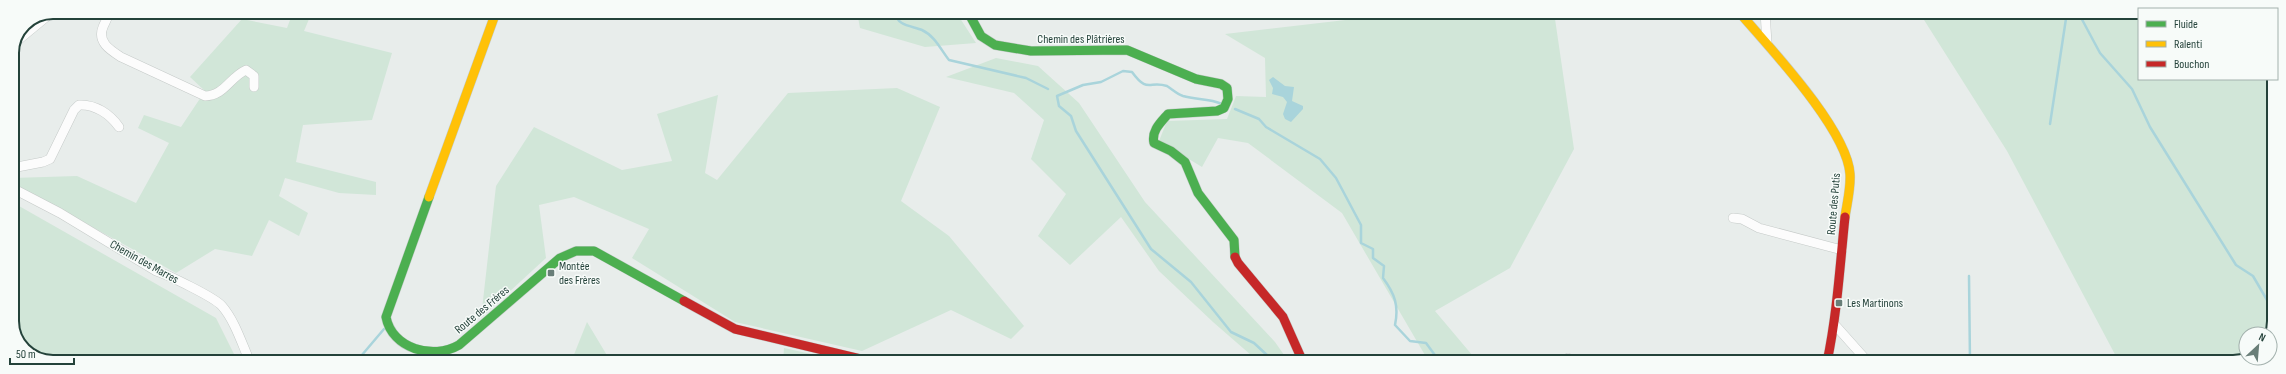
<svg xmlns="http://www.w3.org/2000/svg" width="2286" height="374" font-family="'Sofia Sans Condensed',sans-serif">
  <rect width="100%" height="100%" fill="#e8edeb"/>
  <path fill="#d1e6d8" d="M 293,12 L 312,12 L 304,31 L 392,53 L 372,120 L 303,125 L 296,162 L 376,182 L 376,195 L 339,193 L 285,178 L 279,196 L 308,213 L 299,236 L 269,220 L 252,256 L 215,249 L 176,273 L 12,183 L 12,178 L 77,176 L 136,203 L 169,143 L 138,128 L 144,115 L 181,127 L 205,91 L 190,77 L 242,19 L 287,28 Z
    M 857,12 L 956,12 L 976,43 L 925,47 L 860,28 Z
    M 1414,12 L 1554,12 L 1574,149 L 1510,268 L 1435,311 L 1478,362 L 1429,362 L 1342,213 L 1248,143 L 1218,138 L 1202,167 L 1159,141 L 1167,121 L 1227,119 L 1236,96 L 1266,97 L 1265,58 L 1225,34 Z
    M 1919,12 L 2139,12 L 2139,79 L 2274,79 L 2274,327 L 2270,334 L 2246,334 L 2246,357 L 2233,362 L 2119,362 L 2007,151 Z
    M 996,58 L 1038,66 L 1079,103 L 1145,202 L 1275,342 L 1289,362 L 1259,362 L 1213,322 L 1159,271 L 1121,217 L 1070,265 L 1038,236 L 1066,194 L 1031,159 L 1044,120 L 1014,93 L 946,77 Z
    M 897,88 L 940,107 L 901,201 L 949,236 L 1024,326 L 1011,339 L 951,310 L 862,351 L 735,322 L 632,258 L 649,229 L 574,197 L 539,205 L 546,258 L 481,318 L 496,186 L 534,127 L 622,170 L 672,161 L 657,114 L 718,95 L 705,173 L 717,180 L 788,93 Z
    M 12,202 L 216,318 L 238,362 L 47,362 L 24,350 L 12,326 Z
    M 587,322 L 611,362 L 571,362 Z
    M 784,348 L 825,357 L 825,362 L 783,362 Z"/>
  <path fill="#a9d4db" d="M 1273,77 L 1285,86 L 1294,87 L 1292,101 L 1303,106 L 1303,109 L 1291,122 L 1285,119 L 1283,114 L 1287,102 L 1283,97 L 1272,94 L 1273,88 L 1269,80 Z"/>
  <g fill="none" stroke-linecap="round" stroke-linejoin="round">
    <path stroke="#a9d4db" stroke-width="2.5" d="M 896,12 C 895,26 913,26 922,30 C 935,36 941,50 949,60 L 1026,78 L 1048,89
      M 2078,12 L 2100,53 L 2132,89 L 2150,127 L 2236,265 L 2253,276 L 2274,312
      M 1222,104 C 1209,98 1196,100 1183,96 C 1177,94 1172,89 1167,86 C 1149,80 1148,94 1132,72 L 1123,71 L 1101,82 L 1083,85 L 1057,96 L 1059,106 L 1071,116 L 1076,131 L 1151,249 L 1191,282 L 1231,332 L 1254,343 L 1268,356 L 1280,358 L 1285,362
      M 1235,109 L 1259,119 L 1266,127 L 1320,159 L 1336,178 L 1361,225 L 1361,243 L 1373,249 L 1373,258 L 1384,266 L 1383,278 C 1395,294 1399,306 1395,325 L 1410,341 L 1426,343 L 1440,362
      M 2050,124 L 2067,12
      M 1969,276 L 1970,362
      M 356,362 L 384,329"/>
    <g stroke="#c5cac8" stroke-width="10">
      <path id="street" d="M 109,12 C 108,18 105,22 103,27 C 97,42 110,50 121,57 L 205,96 C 224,96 230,77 246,70 L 254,76 L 254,87
        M 1765,12 L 1767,43
        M 14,47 L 17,41 L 51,13
        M 12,168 L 43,162 L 50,159 L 74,110 L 79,105 C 95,104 110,114 119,127
        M 12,188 L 60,213 L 156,271 C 168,275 214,297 222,306 C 235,321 242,344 250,362
        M 1733,218 L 1742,219 L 1759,228 L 1842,250
        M 1835,325 L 1868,362
        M 1568,358 L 1575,362
        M 935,362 L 954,362"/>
    </g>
    <g stroke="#c3cbc8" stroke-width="10">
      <path id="fast" d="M 968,12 L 981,36 L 995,45 L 1031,51 L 1127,50 L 1196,79 L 1221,84 L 1227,88 L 1228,99 L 1224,108 L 1217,111 L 1168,114 C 1161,122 1151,131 1154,143 L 1171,151 L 1185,162 L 1198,193 L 1234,240 L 1235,257
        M 429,197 L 386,317 C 392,349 433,360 459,345 L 560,258 L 576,251 L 594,251 L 684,301"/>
    </g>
    <g stroke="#c3cbc8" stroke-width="10">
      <path id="slow" d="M 1739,12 C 1769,47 1847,129 1850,174 C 1851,188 1847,203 1845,217
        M 429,197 L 496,12"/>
    </g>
    <g stroke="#c3cbc8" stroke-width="10">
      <path id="jam" d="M 1235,257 L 1238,263 L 1283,317 L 1303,362
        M 684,301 L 735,329 L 873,362
        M 1827,362 C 1837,315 1840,265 1845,217"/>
    </g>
    <use href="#street" stroke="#fcfcfc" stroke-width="9"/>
    <use href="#fast" stroke="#4caf50" stroke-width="9"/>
    <use href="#slow" stroke="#ffc107" stroke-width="9"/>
    <use href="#jam" stroke="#c62828" stroke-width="9"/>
  </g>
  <g fill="#697e78" stroke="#f7fbf9" stroke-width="1.5">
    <rect x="547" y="269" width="8" height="8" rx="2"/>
    <rect x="1835" y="299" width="8" height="8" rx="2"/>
  </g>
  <g text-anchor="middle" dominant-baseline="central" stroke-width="3" stroke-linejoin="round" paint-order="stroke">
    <g font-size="12" fill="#24423a" stroke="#f7fbf9">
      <text x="1081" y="39">Chemin des Plâtrières</text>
      <text transform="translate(1834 204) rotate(-85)">Route des Putis</text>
      <text transform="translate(144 262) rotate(29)">Chemin des Marres</text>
      <text transform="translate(482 310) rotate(-40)">Route des Frères</text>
    </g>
    <g font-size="12" fill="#24423a" stroke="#f7fbf9" text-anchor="start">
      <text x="559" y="266">Montée<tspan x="559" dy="14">des Frères</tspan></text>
      <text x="1847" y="303">Les Martinons</text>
    </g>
  </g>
  <path d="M0 0H2286V374H0ZM53 19H2233A34 34 0 0 1 2267 53V321A34 34 0 0 1 2233 355H53A34 34 0 0 1 19 321V53A34 34 0 0 1 53 19Z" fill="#f7fbf9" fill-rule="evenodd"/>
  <path fill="none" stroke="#24423a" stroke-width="2" d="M53 19H2233A34 34 0 0 1 2267 53V321A34 34 0 0 1 2233 355H53A34 34 0 0 1 19 321V53A34 34 0 0 1 53 19Z"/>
  <rect x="2138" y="8" width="140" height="72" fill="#f7fbf9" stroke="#a3b1ad"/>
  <rect x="2146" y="21" width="20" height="6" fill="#4caf50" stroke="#a3b1ad"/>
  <text x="2174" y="28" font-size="12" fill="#24423a">Fluide</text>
  <rect x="2146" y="41" width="20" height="6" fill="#ffc107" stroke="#a3b1ad"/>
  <text x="2174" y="48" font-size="12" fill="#24423a">Ralenti</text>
  <rect x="2146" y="61" width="20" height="6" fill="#c62828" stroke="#a3b1ad"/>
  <text x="2174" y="68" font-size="12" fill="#24423a">Bouchon</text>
  <g transform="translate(2258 346) rotate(26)"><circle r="19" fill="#f7fbf9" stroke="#a3b1ad"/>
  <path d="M0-3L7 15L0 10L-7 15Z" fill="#697e78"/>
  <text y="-6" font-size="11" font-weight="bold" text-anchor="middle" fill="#24423a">N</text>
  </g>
  <path d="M10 358v6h64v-6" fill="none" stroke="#24423a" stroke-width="2"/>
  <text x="16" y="358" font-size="12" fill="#24423a" stroke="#f7fbf9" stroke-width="3" paint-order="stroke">50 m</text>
</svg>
